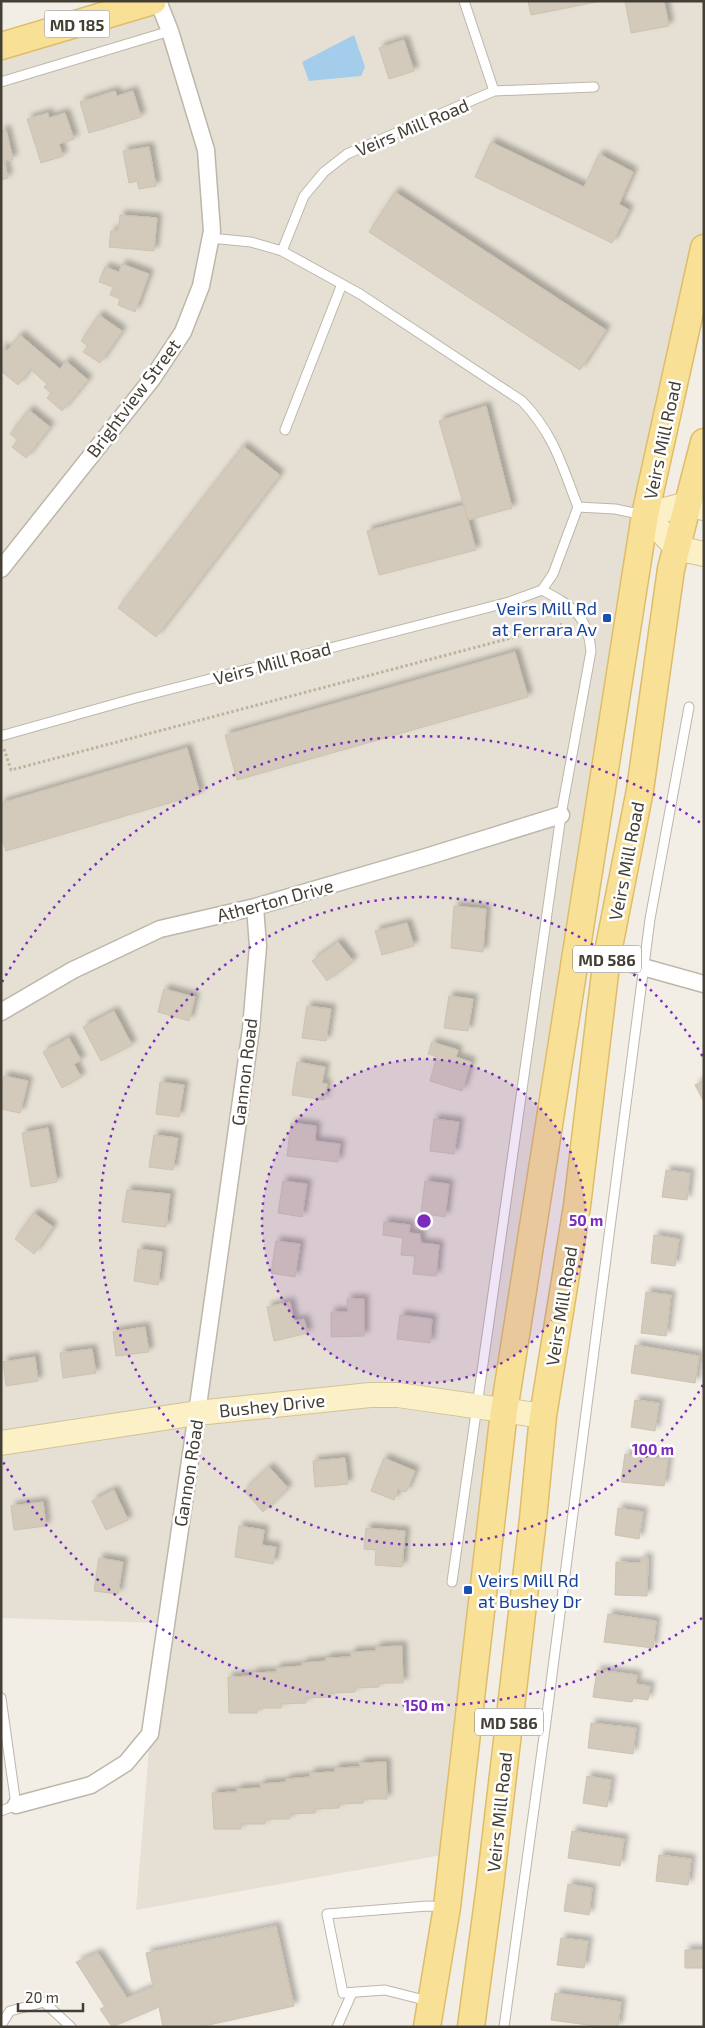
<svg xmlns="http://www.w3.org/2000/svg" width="705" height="2028" font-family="'Exo 2',sans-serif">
  <defs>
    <filter id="shadow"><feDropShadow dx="4.5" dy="-4.5" stdDeviation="2.5" flood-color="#0004"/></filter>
  </defs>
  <rect width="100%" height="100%" fill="#f2eee6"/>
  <path fill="#e6e0d4" d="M 153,1 L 704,1 L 704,248 L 645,515 L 453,1853 L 136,1910 L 159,1623 L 1,1618 L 1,46 Z"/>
  <path fill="#a4cdec" d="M 354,35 L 365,67 L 361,76 L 309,81 L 302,62 Z"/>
  <path fill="#d3cabc" stroke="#cdc2af" filter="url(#shadow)" d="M 528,1 L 601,1 L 531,15 Z
    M 625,1 L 664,1 L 669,26 L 631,33 Z
    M 404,40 L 414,71 L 389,79 L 379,48 Z
    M 115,91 L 117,96 L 133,91 L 141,117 L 89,133 L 80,102 Z
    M 48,113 L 49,118 L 65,113 L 74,139 L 59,144 L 63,156 L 41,163 L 27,119 Z
    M 6,130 L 13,159 L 4,161 L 8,178 L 1,180 L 1,131 Z
    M 491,142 L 584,187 L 599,154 L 633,172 L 619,204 L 629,210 L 612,243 L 475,177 Z
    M 149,147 L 156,186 L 139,189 L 137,181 L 129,183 L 123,151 Z
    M 395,192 L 606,330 L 580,370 L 369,232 Z
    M 120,215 L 157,218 L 154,251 L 109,247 L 111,231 L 118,231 Z
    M 122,264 L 149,274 L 135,312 L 118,305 L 120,299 L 110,295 L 113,287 L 99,282 L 105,267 L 119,272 Z
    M 99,315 L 122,331 L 100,363 L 83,352 L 88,346 L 81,341 Z
    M 20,335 L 60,369 L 66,361 L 88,380 L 62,411 L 47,398 L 51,393 L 44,387 L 47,384 L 30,369 L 18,385 L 1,371 L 1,347 L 7,351 Z
    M 486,406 L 512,508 L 468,520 L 439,421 Z
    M 29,410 L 50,427 L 26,458 L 12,447 L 18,440 L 10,434 Z
    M 243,446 L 280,475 L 156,637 L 118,608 Z
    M 464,505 L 476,550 L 379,575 L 367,531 Z
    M 515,652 L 528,697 L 237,780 L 225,735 Z
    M 187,748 L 200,794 L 6,851 L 1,836 L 1,803 Z
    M 454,906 L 486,909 L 483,952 L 451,948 Z
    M 407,923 L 414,946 L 382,955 L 375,931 Z
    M 338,942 L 353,961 L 327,981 L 312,961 Z
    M 164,989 L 195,997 L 189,1021 L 158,1012 Z
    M 449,996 L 473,999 L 468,1031 L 444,1028 Z
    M 307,1006 L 331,1009 L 326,1041 L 302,1038 Z
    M 114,1011 L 132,1045 L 101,1061 L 83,1027 Z
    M 69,1038 L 81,1060 L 74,1064 L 81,1077 L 62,1088 L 43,1052 Z
    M 432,1042 L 458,1050 L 456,1057 L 471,1062 L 462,1091 L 430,1081 L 437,1057 L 428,1054 Z
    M 297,1062 L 325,1067 L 322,1083 L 327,1084 L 324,1100 L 292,1095 Z
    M 4,1076 L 28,1081 L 20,1113 L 1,1109 L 1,1088 Z
    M 704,1080 L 704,1102 L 695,1085 Z
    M 160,1082 L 184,1085 L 179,1117 L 156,1114 Z
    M 434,1119 L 459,1122 L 454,1154 L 430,1151 Z
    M 291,1123 L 316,1126 L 315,1141 L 340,1144 L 338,1162 L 287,1156 Z
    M 48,1128 L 57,1182 L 31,1187 L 22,1133 Z
    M 154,1135 L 178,1138 L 173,1170 L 149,1167 Z
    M 666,1170 L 690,1173 L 687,1200 L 662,1197 Z
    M 283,1181 L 307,1184 L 302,1217 L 278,1213 Z
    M 425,1181 L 449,1184 L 445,1217 L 421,1213 Z
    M 127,1190 L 170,1194 L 166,1227 L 122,1222 Z
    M 34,1213 L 53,1227 L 34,1254 L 15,1239 Z
    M 384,1222 L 410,1225 L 409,1233 L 420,1234 L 421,1243 L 439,1245 L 436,1276 L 413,1274 L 415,1256 L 401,1255 L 403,1238 L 383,1235 Z
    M 654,1235 L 679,1239 L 675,1266 L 651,1263 Z
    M 276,1241 L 300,1244 L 295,1277 L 271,1273 Z
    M 138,1249 L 162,1252 L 158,1285 L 134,1281 Z
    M 646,1292 L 671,1295 L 666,1336 L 641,1333 Z
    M 347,1299 L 364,1299 L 364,1336 L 331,1337 L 331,1312 L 348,1312 Z
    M 290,1302 L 294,1321 L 304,1319 L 308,1333 L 274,1341 L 267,1307 Z
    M 400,1315 L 432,1319 L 430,1343 L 397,1339 Z
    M 145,1327 L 149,1352 L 116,1356 L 113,1332 Z
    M 635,1345 L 699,1356 L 695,1383 L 631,1373 Z
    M 92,1349 L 96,1373 L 63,1378 L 60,1353 Z
    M 35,1357 L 38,1381 L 6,1386 L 3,1362 Z
    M 635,1400 L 659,1403 L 655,1431 L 631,1427 Z
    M 625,1454 L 668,1459 L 664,1486 L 621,1482 Z
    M 345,1458 L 348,1484 L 315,1487 L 313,1461 Z
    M 384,1458 L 415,1471 L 406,1492 L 398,1489 L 394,1500 L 371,1491 Z
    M 269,1467 L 288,1488 L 263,1512 L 244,1491 Z
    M 114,1490 L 128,1520 L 106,1530 L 92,1501 Z
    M 43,1502 L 46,1526 L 14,1530 L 11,1506 Z
    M 618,1508 L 643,1512 L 639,1539 L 615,1535 Z
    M 239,1526 L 264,1530 L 262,1545 L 276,1547 L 273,1564 L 235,1557 Z
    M 366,1528 L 405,1531 L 402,1567 L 375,1565 L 376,1550 L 364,1549 Z
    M 99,1558 L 123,1562 L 118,1594 L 94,1591 Z
    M 641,1558 L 648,1558 L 647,1596 L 615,1595 L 616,1562 L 641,1563 Z
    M 608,1614 L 656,1621 L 653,1648 L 604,1642 Z
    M 402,1646 L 403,1683 L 379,1683 L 379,1687 L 355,1688 L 355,1692 L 331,1693 L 331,1697 L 305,1698 L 306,1703 L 281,1704 L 281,1708 L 257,1708 L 257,1713 L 229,1713 L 228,1677 L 253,1676 L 252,1673 L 277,1672 L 276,1668 L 302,1666 L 302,1663 L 326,1661 L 326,1658 L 351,1657 L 351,1652 L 376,1651 L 376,1647 Z
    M 597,1670 L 637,1675 L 636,1684 L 650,1686 L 648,1700 L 633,1698 L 632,1702 L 593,1697 Z
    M 591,1723 L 636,1728 L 633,1754 L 588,1748 Z
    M 386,1762 L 387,1799 L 363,1799 L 363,1803 L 339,1804 L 339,1808 L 315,1809 L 315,1813 L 290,1814 L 290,1819 L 265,1819 L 265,1824 L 241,1824 L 241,1829 L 214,1829 L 212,1793 L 237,1792 L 237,1789 L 261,1788 L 260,1784 L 286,1782 L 286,1779 L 310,1777 L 310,1773 L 335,1772 L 335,1768 L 360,1767 L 359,1763 Z
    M 587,1776 L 611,1780 L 607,1807 L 583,1803 Z
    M 572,1831 L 624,1839 L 620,1866 L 568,1858 Z
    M 659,1855 L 691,1859 L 688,1885 L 656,1881 Z
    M 568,1884 L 592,1888 L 589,1915 L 564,1911 Z
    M 276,1926 L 294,2006 L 200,2027 L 163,2027 L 159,2007 L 112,2027 L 100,2009 L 105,2007 L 76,1962 L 98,1953 L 127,1998 L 153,1987 L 146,1953 Z
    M 561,1938 L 588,1941 L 584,1968 L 557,1965 Z
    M 685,1950 L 704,1950 L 704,1968 L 685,1968 Z
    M 555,1993 L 621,2002 L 618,2027 L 603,2027 L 551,2020 Z"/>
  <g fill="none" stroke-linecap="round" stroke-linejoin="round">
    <g stroke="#bdb6a9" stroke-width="11">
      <path id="lane" d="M 464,1 L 494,91
        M 1,82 L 170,31
        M 210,238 L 251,242 L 282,251 L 360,294 L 522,401 C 554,434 562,466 578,507
        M 282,251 L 304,196 L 324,172 L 347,154 L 494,91 L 594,87
        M 285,430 L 342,284
        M 1,736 L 136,698 L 509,602 L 542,590 L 553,574 L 578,507 L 615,509 L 644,515
        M 452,1582 L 561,815 L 591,651 C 588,615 572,606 542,590
        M 1,1698 L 16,1805 L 1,1811
        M 428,2001 L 385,1990 L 343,1993 L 327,1914 L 427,1906 L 446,1907
        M 1,2025 L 10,2011 L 44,2002 L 71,2027
        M 337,2027 L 352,1993
        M 504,2027 L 545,1729 L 650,919 L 689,707"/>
    </g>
    <g stroke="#bdb6a9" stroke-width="19">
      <path id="street" d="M 1,569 L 152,379 L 183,332 L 201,286 L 212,231 L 206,150 L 170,31 L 158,1
        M 607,957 L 704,984
        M 1,1012 L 73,970 L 160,929 L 255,907 L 429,856 L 561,815
        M 16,1805 L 91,1785 L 126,1763 L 150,1734 L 197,1413 L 251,1029 L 258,946 L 255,907"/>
    </g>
    <g stroke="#d0c397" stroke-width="26">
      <path id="secondary" d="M 704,508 L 687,504 L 645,515 L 677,548 L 704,554
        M 1,1443 L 197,1413 L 370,1395 L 398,1395 L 543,1416"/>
    </g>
    <g stroke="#ddbd68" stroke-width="29">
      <path id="primary" d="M 1,46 L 153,1
        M 427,2027 L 447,1907 L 504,1411 L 645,515 L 704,248
        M 471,2027 L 490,1886 L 533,1519 L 543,1416 L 577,1206 L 607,957 L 640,790 L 671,569 L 704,442"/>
    </g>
    <path stroke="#beb29b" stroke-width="3" stroke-dasharray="2.5 2.5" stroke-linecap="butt" d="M 4,749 L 11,770 L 564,624"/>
    <use href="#lane" stroke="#fff" stroke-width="9"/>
    <use href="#street" stroke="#fff" stroke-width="16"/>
    <use href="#secondary" stroke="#fcf0c6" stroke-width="24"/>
    <use href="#primary" stroke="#f9e097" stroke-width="26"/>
  </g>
  <circle cx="424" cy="1221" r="162" fill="#7b2cbf" fill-opacity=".12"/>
  <g fill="none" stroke="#7b2cbf" stroke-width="2.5" stroke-dasharray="2.5 5">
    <circle cx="424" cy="1221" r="162"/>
    <path d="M703 1385A324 324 0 1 1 703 1057"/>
    <path d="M702 1618A485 485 0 0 1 2 1460M2 982A485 485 0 0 1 702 824"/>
  </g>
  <g fill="#1a4fb4" stroke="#fff" stroke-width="2">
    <rect x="602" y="613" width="10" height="10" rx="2.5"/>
    <rect x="463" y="1585" width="10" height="10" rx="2.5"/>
  </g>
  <g text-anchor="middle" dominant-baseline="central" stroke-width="5" stroke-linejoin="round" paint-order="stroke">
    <g fill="#fff" stroke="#7c7972" stroke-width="1">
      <rect x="44.5" y="10.5" width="65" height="27" rx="4"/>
      <rect x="573" y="945.5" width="68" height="27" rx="4"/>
      <rect x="475" y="1708.5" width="68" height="27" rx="4"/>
    </g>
    <g font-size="16" font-weight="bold" fill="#443f35">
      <text x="77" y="24">MD 185</text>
      <text x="607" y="959">MD 586</text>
      <text x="509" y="1722">MD 586</text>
    </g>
    <g font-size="18" fill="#443f35" stroke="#fff">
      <text transform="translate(412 127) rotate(-23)">Veirs Mill Road</text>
      <text transform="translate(133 398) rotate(-53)">Brightview Street</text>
      <text transform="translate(662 440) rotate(-78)">Veirs Mill Road</text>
      <text transform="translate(272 663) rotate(-15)">Veirs Mill Road</text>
      <text transform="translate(626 861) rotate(-79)">Veirs Mill Road</text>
      <text transform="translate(275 900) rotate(-15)">Atherton Drive</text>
      <text transform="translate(244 1072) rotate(-83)">Gannon Road</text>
      <text transform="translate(561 1306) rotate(-81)">Veirs Mill Road</text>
      <text transform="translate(272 1405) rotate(-6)">Bushey Drive</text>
      <text transform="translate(188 1473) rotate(-81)">Gannon Road</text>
      <text transform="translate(499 1812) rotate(-84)">Veirs Mill Road</text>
    </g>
    <g font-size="18" fill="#164399" stroke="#fff" text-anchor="end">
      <text x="597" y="608">Veirs Mill Rd<tspan x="597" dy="21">at Ferrara Av</tspan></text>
      <text x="478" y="1580" text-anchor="start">Veirs Mill Rd<tspan x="478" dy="21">at Bushey Dr</tspan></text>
    </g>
  </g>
  <circle cx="424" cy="1221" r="8" fill="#7b2cbf" stroke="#fff" stroke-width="2.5"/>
  <g font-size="15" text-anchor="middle" font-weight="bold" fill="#7b2cbf" stroke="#fff" stroke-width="5" stroke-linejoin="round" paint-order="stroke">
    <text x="586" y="1226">50 m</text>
    <text x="653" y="1455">100 m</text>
    <text x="424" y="1711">150 m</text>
  </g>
  <rect width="705" height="2028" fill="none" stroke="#443f35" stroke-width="5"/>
  <path d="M18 2003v8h65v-8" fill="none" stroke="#443f35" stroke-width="2.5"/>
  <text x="25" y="2003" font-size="15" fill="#443f35" stroke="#ffffff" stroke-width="4" paint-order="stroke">20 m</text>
</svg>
